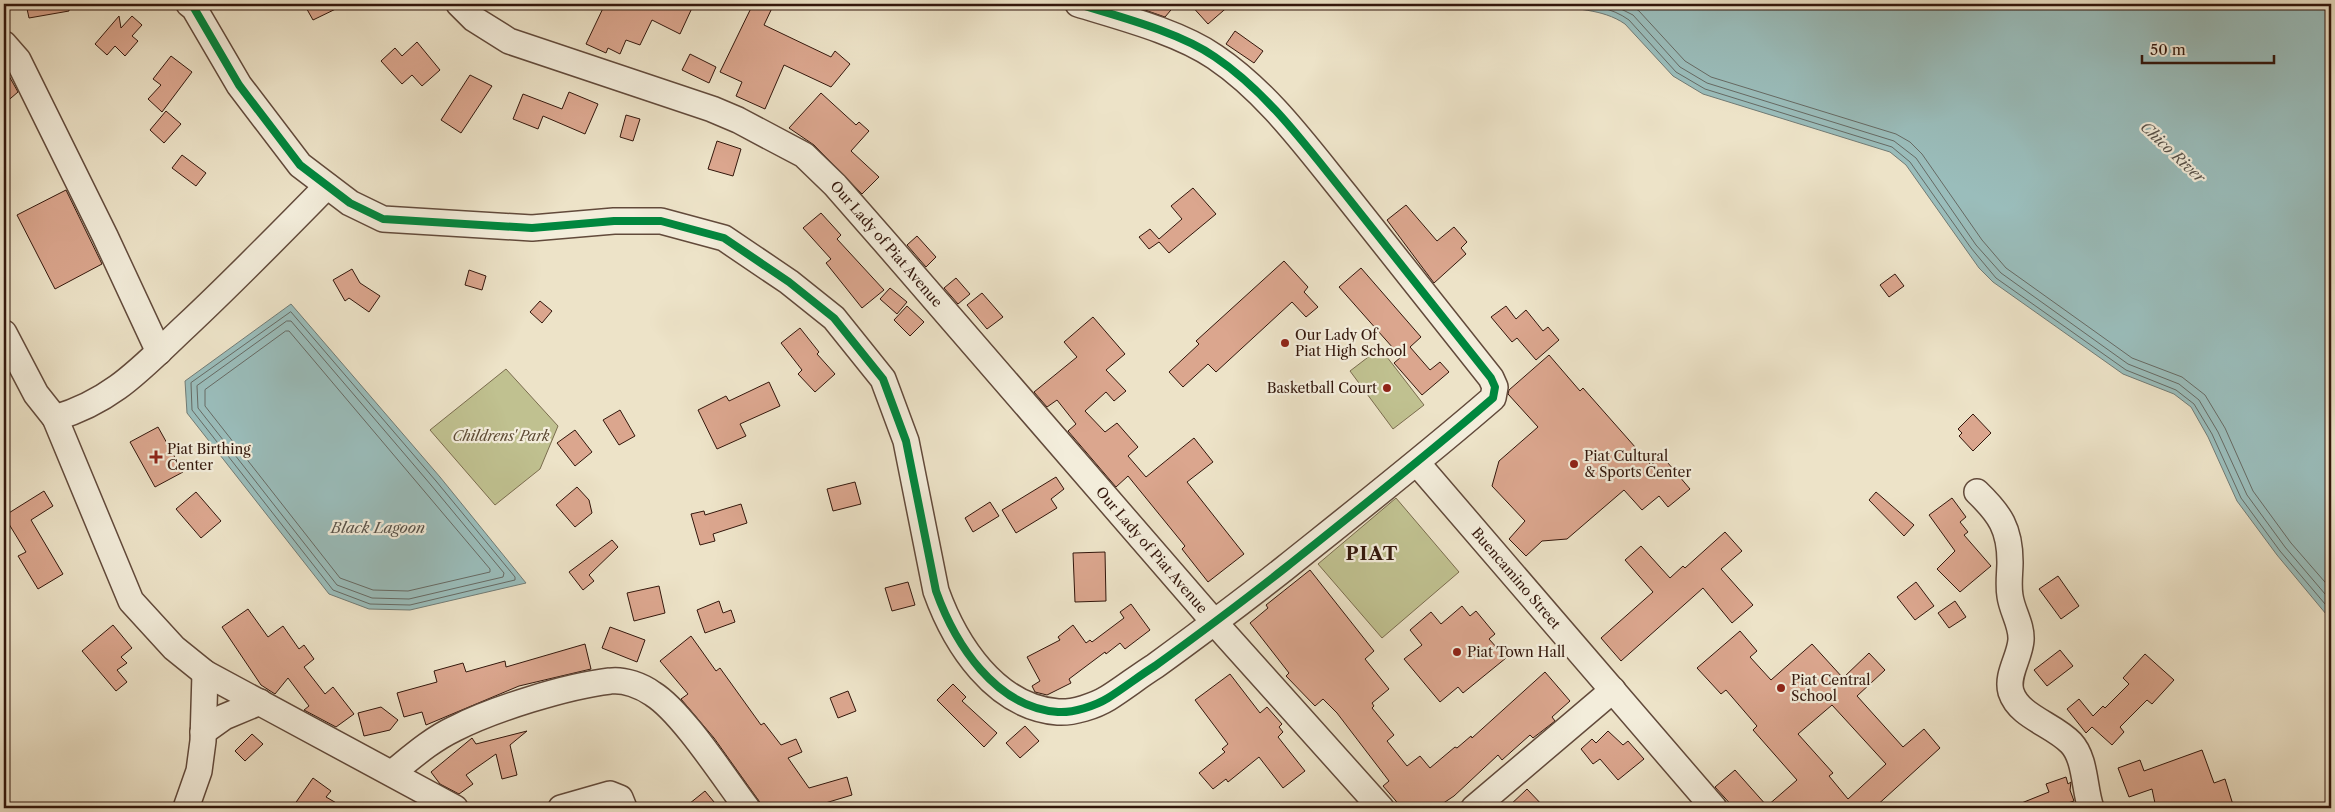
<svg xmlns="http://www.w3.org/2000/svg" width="2335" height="812" font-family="'Libre Caslon Text',serif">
  <rect width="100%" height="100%" fill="#ede3c8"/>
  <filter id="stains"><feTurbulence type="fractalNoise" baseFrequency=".004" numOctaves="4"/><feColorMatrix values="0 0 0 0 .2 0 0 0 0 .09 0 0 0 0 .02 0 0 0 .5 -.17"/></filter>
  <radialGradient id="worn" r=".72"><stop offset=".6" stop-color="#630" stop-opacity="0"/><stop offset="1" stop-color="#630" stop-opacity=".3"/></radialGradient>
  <path fill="#c0c190" stroke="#7a6c4e" d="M 1380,348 L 1424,405 L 1393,429 L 1350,371 Z
    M 506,369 L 558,426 L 540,469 L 495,505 L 430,430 Z
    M 1396,498 L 1459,572 L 1382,638 L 1318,564 Z"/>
  <path fill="#9abdbb" stroke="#717b75" d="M 1547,4 L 2331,4 L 2331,620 L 2277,555 L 2237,501 L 2208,437 L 2191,407 L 2174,394 L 2123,374 L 1993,282 L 1979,268 L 1906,165 L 1890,152 L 1703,94 L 1673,76 L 1625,24 C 1602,8 1573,10 1547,4 Z
    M 291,304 L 440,477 L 526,583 L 410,610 L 369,609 L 329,594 L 187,413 L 185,381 Z"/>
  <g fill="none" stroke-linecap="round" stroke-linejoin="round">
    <path stroke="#666a64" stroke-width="1" d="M 1570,4 C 1591,5 1611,7 1629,20 L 1676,72 L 1705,89 L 1892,147 L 1910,162 L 1971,248 L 1996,278 L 2126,370 L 2176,390 L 2194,404 L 2212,434 L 2241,498 L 2280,551 L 2331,611
      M 1611,4 L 1633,15 L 1680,67 L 1707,83 L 1894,141 L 1916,158 L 1976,245 L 2001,273 L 2128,364 L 2179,384 L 2199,400 L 2218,432 L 2247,495 L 2285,547 L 2331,601
      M 1629,4 L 1639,11 L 1685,61 L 1711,77 L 1896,134 L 1910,142 L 1922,154 L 1982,240 L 2006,268 L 2132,358 L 2182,377 L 2205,395 L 2225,428 L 2253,491 L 2291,543 L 2331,589
      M 291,312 L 436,481 L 515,577 L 515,580 L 410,605 L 370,604 L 333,590 L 192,410 L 191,383 Z
      M 287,321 L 291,321 L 431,485 L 504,573 L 503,577 L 409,599 L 372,598 L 337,585 L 198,408 L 197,386 Z
      M 286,331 L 289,331 L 490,569 L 490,572 L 408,591 L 373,590 L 340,578 L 205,406 L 205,390 Z"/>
  </g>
  <path fill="#dba68e" stroke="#33170c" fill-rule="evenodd" d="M 26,4 L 69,4 L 69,11 L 29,18 Z
    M 304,4 L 346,4 L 313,20 Z
    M 605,4 L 683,4 L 692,8 L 680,34 L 652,20 L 640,45 L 626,40 L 620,54 L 608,48 L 606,53 L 586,44 Z
    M 753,4 L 764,4 L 772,8 L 764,25 L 831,57 L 835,51 L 850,64 L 831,87 L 784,65 L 765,109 L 736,96 L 742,82 L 720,72 Z
    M 1151,4 L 1176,4 L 1165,17 L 1145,10 Z
    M 1190,4 L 1231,4 L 1208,24 Z
    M 119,16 L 121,28 L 132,16 L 142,25 L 132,36 L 138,41 L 125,56 L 115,46 L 107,55 L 95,44 Z
    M 1235,31 L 1263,51 L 1254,63 L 1226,44 Z
    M 417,42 L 440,70 L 422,86 L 412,75 L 402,84 L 381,61 L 395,48 L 402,56 Z
    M 690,54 L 716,67 L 709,83 L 682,70 Z
    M 171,56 L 192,72 L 162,112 L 148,99 L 161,85 L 153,79 Z
    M 4,67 L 18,92 L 4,104 Z
    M 470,75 L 492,86 L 461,133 L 441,120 Z
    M 569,92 L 598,104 L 585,134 L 543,116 L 538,129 L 513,119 L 523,94 L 562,109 Z
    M 821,93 L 856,125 L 859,122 L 869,131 L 851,151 L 879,177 L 862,194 L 814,145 L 789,128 Z
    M 166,111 L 181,124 L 164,143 L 150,130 Z
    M 626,115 L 640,119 L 633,141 L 620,137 Z
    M 717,141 L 741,149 L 733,176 L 708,169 Z
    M 182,155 L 206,173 L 196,186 L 172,168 Z
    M 1193,188 L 1216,214 L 1169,253 L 1159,242 L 1149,249 L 1139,237 L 1150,229 L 1159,239 L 1182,219 L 1171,206 Z
    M 66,190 L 102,264 L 55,289 L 17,215 Z
    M 1406,205 L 1437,241 L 1454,227 L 1467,242 L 1461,248 L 1466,254 L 1434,283 L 1387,220 Z
    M 821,213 L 841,235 L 837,239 L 884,290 L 862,308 L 826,263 L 831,259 L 803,228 Z
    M 917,236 L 936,257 L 926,267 L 907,245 Z
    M 1284,261 L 1308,287 L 1304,292 L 1318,307 L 1306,317 L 1292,302 L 1216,372 L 1208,364 L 1183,387 L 1169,372 L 1199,344 L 1196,341 Z
    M 1361,268 L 1421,337 L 1410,347 L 1430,370 L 1440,362 L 1449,372 L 1422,395 L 1394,363 L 1401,357 L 1339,287 Z
    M 352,269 L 360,283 L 380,296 L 369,312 L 349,298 L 345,301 L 333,280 Z
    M 469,270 L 486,276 L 482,290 L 465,285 Z
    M 1895,274 L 1904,286 L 1889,297 L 1880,285 Z
    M 956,278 L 970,294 L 958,304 L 944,288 Z
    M 890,288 L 907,302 L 897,314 L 880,299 Z
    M 982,293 L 1003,317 L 987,329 L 967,305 Z
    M 540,301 L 552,311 L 542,323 L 530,312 Z
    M 907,306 L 924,322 L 910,336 L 894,320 Z
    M 1506,306 L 1516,319 L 1526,310 L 1543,331 L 1548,327 L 1559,340 L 1536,360 L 1517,338 L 1512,342 L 1491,317 Z
    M 1093,317 L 1125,354 L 1106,370 L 1126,391 L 1114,401 L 1106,392 L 1085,411 L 1105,432 L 1117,423 L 1138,447 L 1128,456 L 1146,477 L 1194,438 L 1213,462 L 1187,482 L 1244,554 L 1208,582 L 1182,549 L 1185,546 L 1128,476 L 1116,487 L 1068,431 L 1076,424 L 1057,400 L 1047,407 L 1034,392 L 1077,357 L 1064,342 Z
    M 800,328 L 819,352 L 817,354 L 835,374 L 815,392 L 798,374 L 802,370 L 781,343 Z
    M 1549,355 L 1580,391 L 1583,388 L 1651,465 L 1662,456 L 1690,489 L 1668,507 L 1659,496 L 1642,510 L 1624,490 L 1567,539 L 1542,541 L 1526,556 L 1509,539 L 1525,521 L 1492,486 L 1499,461 L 1538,427 L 1508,394 L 1509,390 Z
    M 769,382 L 780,406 L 740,424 L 746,436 L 717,449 L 698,410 L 726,396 L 729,401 Z
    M 620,410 L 635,436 L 619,445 L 603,420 Z
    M 1973,414 L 1991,433 L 1973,451 L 1959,436 L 1962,433 L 1958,429 Z
    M 158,427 L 183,472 L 155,487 L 130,442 Z
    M 575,430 L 592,452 L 575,466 L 557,443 Z
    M 1056,477 L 1064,489 L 1051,499 L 1057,508 L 1016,533 L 1002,510 Z
    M 855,482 L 861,504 L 833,511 L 827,489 Z
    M 577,487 L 589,500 L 592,513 L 575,527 L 556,505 Z
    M 44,491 L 53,506 L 31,520 L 63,574 L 38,589 L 18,556 L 26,552 L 4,516 Z
    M 196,492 L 221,521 L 201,538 L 176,509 Z
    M 1876,492 L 1914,525 L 1904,536 L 1869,500 Z
    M 1952,498 L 1966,517 L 1960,522 L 1968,532 L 1964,535 L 1991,566 L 1960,592 L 1937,569 L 1955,551 L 1929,515 Z
    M 990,502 L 999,516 L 973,532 L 965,518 Z
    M 741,504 L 747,523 L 713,534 L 715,541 L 700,545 L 691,514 L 704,511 L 705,515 Z
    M 1725,532 L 1742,551 L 1721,569 L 1753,605 L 1732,623 L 1703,588 L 1621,661 L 1601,638 L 1653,592 L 1625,560 L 1641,546 L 1670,578 L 1683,566 L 1685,568 Z
    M 612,540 L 618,547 L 589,575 L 594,581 L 583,590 L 569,572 Z
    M 1105,552 L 1106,601 L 1075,602 L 1073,553 Z
    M 1310,570 L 1374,651 L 1365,659 L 1389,689 L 1372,703 L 1374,706 L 1372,708 L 1394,735 L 1387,741 L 1407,766 L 1420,756 L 1430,768 L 1455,747 L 1457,748 L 1471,736 L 1472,738 L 1545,672 L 1570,701 L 1552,717 L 1555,721 L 1533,738 L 1530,735 L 1502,760 L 1498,755 L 1454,796 L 1436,808 L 1402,808 L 1383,786 L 1389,781 L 1337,713 L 1323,699 L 1315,706 L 1286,676 L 1289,673 L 1250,623 L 1268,608 L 1266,605 Z
    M 2058,576 L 2079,606 L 2061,619 L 2039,589 Z
    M 908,582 L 915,605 L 892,611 L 885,588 Z
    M 1916,582 L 1934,606 L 1915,620 L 1897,597 Z
    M 659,586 L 665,613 L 634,621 L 627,593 Z
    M 719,601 L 723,613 L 731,610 L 735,622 L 705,633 L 697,610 Z
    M 1955,601 L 1966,617 L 1949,628 L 1938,613 Z
    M 1131,604 L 1150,630 L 1125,649 L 1120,643 L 1106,654 L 1105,652 L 1069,679 L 1071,683 L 1047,695 L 1035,692 L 1032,686 L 1040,681 L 1027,657 L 1060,640 L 1058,637 L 1073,625 L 1086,643 L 1090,640 L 1092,642 L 1124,618 L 1120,612 Z
    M 1462,606 L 1470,616 L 1476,611 L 1495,634 L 1489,639 L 1506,658 L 1463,693 L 1458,687 L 1440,702 L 1404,659 L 1422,645 L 1410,630 L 1431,612 L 1441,624 Z
    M 248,609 L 268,637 L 283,626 L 299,649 L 304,645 L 314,659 L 304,667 L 325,694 L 333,687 L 354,714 L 336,727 L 304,710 L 309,706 L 288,678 L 275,694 L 261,685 L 222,627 Z
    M 113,625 L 132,648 L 121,657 L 127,663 L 117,670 L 127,682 L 116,691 L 82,651 Z
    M 610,627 L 645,640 L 637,662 L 602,648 Z
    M 1740,631 L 1757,651 L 1750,657 L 1771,680 L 1812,644 L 1843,678 L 1869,653 L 1885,670 L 1857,696 L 1903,747 L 1924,729 L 1940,748 L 1874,808 L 1734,808 L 1715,787 L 1735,770 L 1767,806 L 1797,780 L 1753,730 L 1757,726 L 1726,690 L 1721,694 L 1697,668 ZM 1832,705 L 1886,764 L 1848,799 L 1829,776 L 1833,773 L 1798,734 Z
    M 691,636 L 716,671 L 720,668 L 761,725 L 764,723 L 781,745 L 796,739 L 802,752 L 788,758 L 809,788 L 847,777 L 852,795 L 822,804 L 825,808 L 764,808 L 714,738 L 681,699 L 688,694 L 660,661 Z
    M 585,644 L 591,669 L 519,686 L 426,725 L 422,712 L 404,717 L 397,693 L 437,682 L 434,671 L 463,663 L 466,672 L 505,661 L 506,667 Z
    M 2060,650 L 2073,666 L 2047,686 L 2034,670 Z
    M 2145,654 L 2174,680 L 2152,704 L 2147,700 L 2120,727 L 2124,732 L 2112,745 L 2092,727 L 2086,733 L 2067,709 L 2079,699 L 2093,716 L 2103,706 L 2105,708 L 2129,684 L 2123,678 Z
    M 1230,674 L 1260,713 L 1267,707 L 1282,724 L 1279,727 L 1283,732 L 1278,737 L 1305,771 L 1283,788 L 1259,757 L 1228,782 L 1226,779 L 1213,789 L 1199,773 L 1225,752 L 1222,749 L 1228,744 L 1195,700 Z
    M 953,684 L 966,697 L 962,701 L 997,733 L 984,747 L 937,700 Z
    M 848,691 L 856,711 L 838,718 L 830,698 Z
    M 381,707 L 398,720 L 390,730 L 364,736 L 358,713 Z
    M 1025,726 L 1039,741 L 1020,758 L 1006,743 Z
    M 527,731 L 510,745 L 517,775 L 502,779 L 496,754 L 466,775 L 473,784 L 459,794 L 440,784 L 431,772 L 472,738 L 476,744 Z
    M 1608,731 L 1623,745 L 1628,741 L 1644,759 L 1618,780 L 1600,759 L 1593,764 L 1581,749 L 1592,739 L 1596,743 Z
    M 252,734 L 263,744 L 245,761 L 235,751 Z
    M 2202,750 L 2214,783 L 2225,779 L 2234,808 L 2156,808 L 2152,789 L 2129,797 L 2118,768 L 2140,760 L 2144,771 Z
    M 2066,777 L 2068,784 L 2071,782 L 2070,790 L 2074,801 L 2052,808 L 2009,808 L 2049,792 L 2046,784 Z
    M 313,778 L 331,791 L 326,797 L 345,808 L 292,808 Z
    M 1527,789 L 1545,808 L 1507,808 Z
    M 705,791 L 719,808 L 684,808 Z"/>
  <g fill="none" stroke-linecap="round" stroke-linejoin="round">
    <g stroke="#624a3b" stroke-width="28">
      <g id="minor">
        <path d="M 189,4 L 194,8 L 239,85 L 300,165 L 350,203 L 383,219 L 532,228 L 614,221 L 661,221 L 724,238 L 789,282 L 834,318 L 883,379 L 906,441 L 936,591 C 955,644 995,707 1058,712 C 1073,713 1095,706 1108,698 C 1124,688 1139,676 1155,666 C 1199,634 1242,602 1285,568 C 1355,512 1425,457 1493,398 L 1495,387 L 1491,378 C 1442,317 1394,255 1345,194 C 1306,146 1267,92 1215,57 C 1179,32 1120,17 1078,4"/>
        <path id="s1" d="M 459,4 L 474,19 L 509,41 L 712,109 L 738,120 L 804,155 L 835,185 L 885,242 L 1215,623 L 1381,808"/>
        <path d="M 4,44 L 18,60 L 105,236 L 159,352"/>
        <path d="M 4,333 L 36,394 L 55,418 L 131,601 L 174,648 L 205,673 L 455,808"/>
        <path d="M 55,418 C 115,400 143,366 187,325 C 235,280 281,233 327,186"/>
        <path id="s2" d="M 1417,463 L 1714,808"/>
        <path d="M 1977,492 C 2000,514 2010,529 2010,562 C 2010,573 2008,584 2010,596 C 2012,611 2022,625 2021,640 C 2020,657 2006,675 2011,692 C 2019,717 2053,724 2071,743 C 2086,759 2084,789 2091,808"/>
        <path d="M 203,732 L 224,717 L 260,702"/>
        <path d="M 392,773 C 412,757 431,740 454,729 C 493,709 567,686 610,681 C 624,679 642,686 653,694 C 682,712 725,779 747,808"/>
        <path d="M 186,808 L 199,771 L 203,741 L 205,673"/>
        <path d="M 561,808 L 610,794 L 620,798 L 624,808"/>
        <path d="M 1474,808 L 1613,690"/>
      </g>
    </g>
    <use href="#minor" stroke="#f3eddb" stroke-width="25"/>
    <g stroke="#f3eddb" stroke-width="11">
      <path id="cycleway" d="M 189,4 L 194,8 L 239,85 L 300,165 L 350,203 L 383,219 L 532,228 L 614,221 L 661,221 L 724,238 L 789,282 L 834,318 L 883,379 L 906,441 L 936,591 C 955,644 995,707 1058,712 C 1073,713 1095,706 1108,698 C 1124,688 1139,676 1155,666 C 1199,634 1242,602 1285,568 C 1355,512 1425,457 1493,398 L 1495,387 L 1491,378 C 1442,317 1394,255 1345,194 C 1306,146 1267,92 1215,57 C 1179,32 1120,17 1078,4"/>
    </g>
    <use href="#cycleway" stroke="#00873e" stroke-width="8"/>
  </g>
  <g fill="#8f2418" stroke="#f3eddb" stroke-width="2">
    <circle cx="1285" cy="343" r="5"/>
    <circle cx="1387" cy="388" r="5"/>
    <path d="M153.5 449.5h5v5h5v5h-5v5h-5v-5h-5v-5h5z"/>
    <circle cx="1574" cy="464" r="5"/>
    <circle cx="1457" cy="652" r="5"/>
    <circle cx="1781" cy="688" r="5"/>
  </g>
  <g text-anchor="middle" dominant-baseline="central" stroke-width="4.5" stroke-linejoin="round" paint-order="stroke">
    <g font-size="14" fill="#33170c" stroke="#f3eddb">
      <text stroke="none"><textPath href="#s1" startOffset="501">Our Lady of Piat Avenue</textPath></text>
      <text stroke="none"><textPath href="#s1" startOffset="906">Our Lady of Piat Avenue</textPath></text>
      <text stroke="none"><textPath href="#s2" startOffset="152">Buencamino Street</textPath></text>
    </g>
    <g font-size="14" fill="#33170c" stroke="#f3eddb" text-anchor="start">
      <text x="1295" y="335">Our Lady Of<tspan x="1295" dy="16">Piat High School</tspan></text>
      <text x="1377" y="388" text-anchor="end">Basketball Court</text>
      <text x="167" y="449">Piat Birthing<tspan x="167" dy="16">Center</tspan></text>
      <text x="1584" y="456">Piat Cultural<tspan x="1584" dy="16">&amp; Sports Center</tspan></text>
      <text x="1467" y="652">Piat Town Hall</text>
      <text x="1791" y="680">Piat Central<tspan x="1791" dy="16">School</tspan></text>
    </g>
    <g font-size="14" font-style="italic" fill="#5d4a34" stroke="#f3eddb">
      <text x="501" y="436">Childrens' Park</text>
    </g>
    <g font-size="15" font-style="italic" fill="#575149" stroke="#f3eddb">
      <text transform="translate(2173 152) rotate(43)">Chico River</text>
      <text x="378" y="527">Black Lagoon</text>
    </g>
    <g font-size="19" font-weight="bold" letter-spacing="1" fill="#33170c" stroke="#f3eddb">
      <text x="1372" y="553">PIAT</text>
    </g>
  </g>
  <rect width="2335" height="812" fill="none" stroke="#ede3c8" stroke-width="20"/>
  <rect x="5" y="5" width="2325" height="802" fill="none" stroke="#33170c" stroke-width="2.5"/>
  <rect x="10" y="10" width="2315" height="792" fill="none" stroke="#33170c"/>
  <path d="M2142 55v8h132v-8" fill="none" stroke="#33170c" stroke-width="2.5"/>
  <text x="2150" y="55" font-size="15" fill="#33170c" stroke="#f3eddb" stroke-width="4" paint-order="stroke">50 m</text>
  <rect width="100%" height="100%" filter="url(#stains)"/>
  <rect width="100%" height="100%" fill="url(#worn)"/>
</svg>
